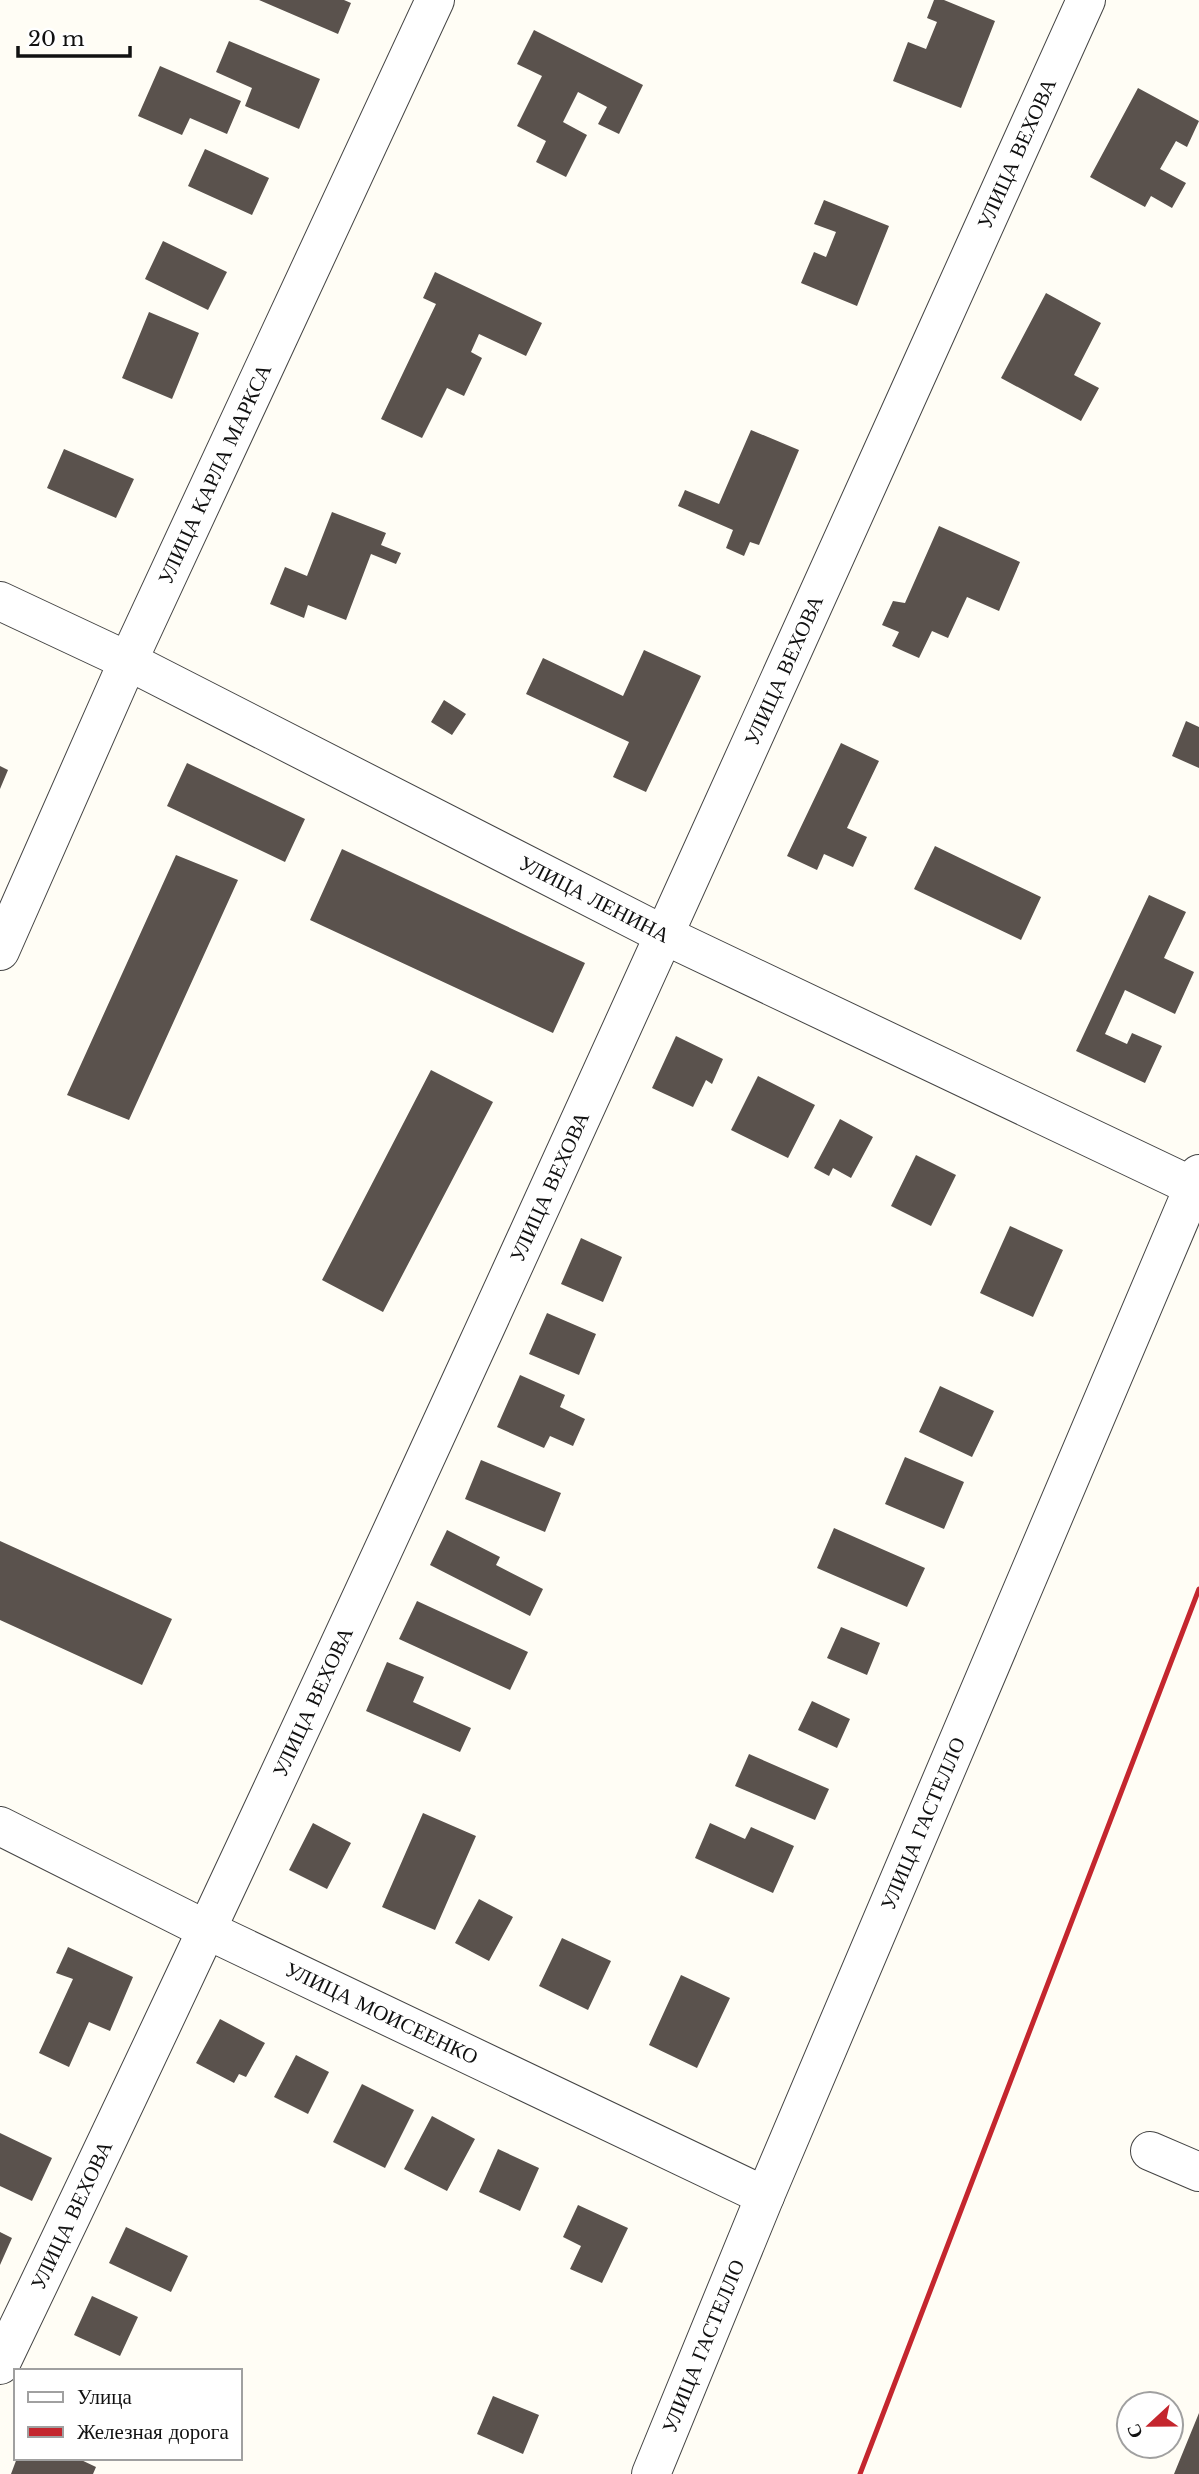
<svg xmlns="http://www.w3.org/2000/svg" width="1199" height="2474" font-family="'Libre Baskerville',serif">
  <rect width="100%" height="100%" fill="#fffdf5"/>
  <path fill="#5a524d" d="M 259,0 L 344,0 L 351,3 L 338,34 Z
    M 934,0 L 944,0 L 995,21 L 961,108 L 893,81 L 908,42 L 926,49 L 937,22 L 927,18 Z
    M 534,30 L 643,85 L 619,134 L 598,124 L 607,107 L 578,92 L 563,122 L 587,135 L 566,177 L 536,162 L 546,141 L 517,126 L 542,76 L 517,64 Z
    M 229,41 L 320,79 L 299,129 L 245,106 L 252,88 L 216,72 Z
    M 160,66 L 241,101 L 227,134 L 190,118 L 182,135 L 138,116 Z
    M 1138,88 L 1199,121 L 1187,147 L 1176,141 L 1160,169 L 1186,183 L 1172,208 L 1151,196 L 1145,207 L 1090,177 Z
    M 205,149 L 269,178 L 252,215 L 188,186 Z
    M 824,200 L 889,226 L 857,306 L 801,283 L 814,252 L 826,257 L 836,232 L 814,224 Z
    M 163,241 L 227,272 L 208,310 L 145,279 Z
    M 435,272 L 542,323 L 526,356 L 479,334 L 471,352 L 482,358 L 464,396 L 447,388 L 422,438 L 381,419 L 436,304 L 423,298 Z
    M 1046,293 L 1101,323 L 1074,375 L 1099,388 L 1081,421 L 1001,378 Z
    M 149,312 L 199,333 L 172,399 L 122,378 Z
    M 751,430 L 799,450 L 759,545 L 750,542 L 744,556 L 726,548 L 733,530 L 678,506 L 685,490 L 719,504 Z
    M 64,449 L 134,479 L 116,518 L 47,488 Z
    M 332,512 L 386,533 L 381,545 L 401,553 L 396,564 L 371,554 L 346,620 L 308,605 L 304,618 L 270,604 L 285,567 L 307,576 Z
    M 939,526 L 1020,562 L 999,611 L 967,597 L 948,638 L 932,631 L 919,658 L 892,646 L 899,632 L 882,625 L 893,601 L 905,603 Z
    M 644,650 L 701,676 L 646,792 L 613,777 L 629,742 L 526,694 L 543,658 L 623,696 Z
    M 444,700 L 466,714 L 452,735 L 431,722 Z
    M 1186,721 L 1199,727 L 1199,768 L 1172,756 Z
    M 841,743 L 879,761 L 847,828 L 867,837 L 853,867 L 824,854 L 817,870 L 787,856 Z
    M 187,763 L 305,819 L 285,862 L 167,806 Z
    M 0,766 L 8,770 L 0,789 Z
    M 935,846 L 1041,897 L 1021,940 L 914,889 Z
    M 342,849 L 585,963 L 553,1033 L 310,920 Z
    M 176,855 L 238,880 L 129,1120 L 67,1095 Z
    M 1149,895 L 1186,912 L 1164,958 L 1194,972 L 1175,1014 L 1125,990 L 1105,1034 L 1127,1044 L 1132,1033 L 1162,1046 L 1145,1083 L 1076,1051 Z
    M 676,1036 L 723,1059 L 712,1084 L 706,1080 L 693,1107 L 652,1088 Z
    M 431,1070 L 493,1102 L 383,1312 L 322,1280 Z
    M 758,1076 L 815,1105 L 788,1158 L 731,1130 Z
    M 840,1119 L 873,1137 L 851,1178 L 833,1168 L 829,1176 L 814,1168 Z
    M 916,1155 L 956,1175 L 931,1226 L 891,1206 Z
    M 1010,1226 L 1063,1250 L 1033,1317 L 980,1293 Z
    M 581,1238 L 622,1257 L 603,1302 L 561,1284 Z
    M 547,1313 L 596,1334 L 579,1375 L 529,1354 Z
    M 520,1375 L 565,1395 L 560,1407 L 585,1419 L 573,1446 L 550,1436 L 544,1448 L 497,1427 Z
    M 940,1386 L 994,1411 L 972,1457 L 919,1432 Z
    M 905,1457 L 964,1482 L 944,1529 L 885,1504 Z
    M 481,1460 L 561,1493 L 545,1532 L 465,1499 Z
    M 834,1528 L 925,1568 L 907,1607 L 817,1568 Z
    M 447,1530 L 500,1557 L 496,1565 L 543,1589 L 530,1616 L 430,1565 Z
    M 0,1541 L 172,1619 L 142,1685 L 0,1620 Z
    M 417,1601 L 528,1652 L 510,1690 L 399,1639 Z
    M 841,1627 L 880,1643 L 867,1675 L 827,1658 Z
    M 387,1662 L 424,1677 L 413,1702 L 471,1728 L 460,1752 L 366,1711 Z
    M 812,1701 L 850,1719 L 837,1748 L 798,1730 Z
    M 749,1754 L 829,1789 L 815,1820 L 735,1786 Z
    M 423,1813 L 476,1836 L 435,1930 L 382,1907 Z
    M 313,1823 L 351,1843 L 327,1889 L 289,1870 Z
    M 710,1823 L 745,1839 L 751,1827 L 794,1846 L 773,1893 L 695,1858 Z
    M 479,1899 L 513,1917 L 489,1961 L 455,1943 Z
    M 562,1938 L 611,1961 L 588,2010 L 539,1986 Z
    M 68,1947 L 133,1977 L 110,2031 L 89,2022 L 69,2067 L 39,2053 L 73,1979 L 56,1973 Z
    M 681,1975 L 730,1998 L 697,2068 L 649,2045 Z
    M 220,2019 L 265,2043 L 246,2077 L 239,2074 L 234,2083 L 196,2063 Z
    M 296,2055 L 329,2072 L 308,2114 L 274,2097 Z
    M 362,2084 L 414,2110 L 385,2168 L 333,2142 Z
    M 432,2116 L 475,2139 L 447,2191 L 404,2169 Z
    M 0,2133 L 52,2158 L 32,2201 L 0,2186 Z
    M 498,2149 L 539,2168 L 520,2211 L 479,2192 Z
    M 578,2205 L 628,2228 L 602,2283 L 570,2269 L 581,2246 L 563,2237 Z
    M 126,2227 L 188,2256 L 171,2292 L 109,2263 Z
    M 0,2232 L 12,2238 L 0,2265 Z
    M 92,2296 L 138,2317 L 120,2356 L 74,2335 Z
    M 493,2396 L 539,2415 L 523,2454 L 477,2434 Z
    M 1199,2413 L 1199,2474 L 1174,2474 Z
    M 17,2458 L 77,2458 L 96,2467 L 93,2474 L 11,2474 Z"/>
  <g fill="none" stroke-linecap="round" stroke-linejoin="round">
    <g stroke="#444" stroke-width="40">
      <g id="minor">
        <path id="s1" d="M 0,601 L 128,661 L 664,935 L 1194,1187"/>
        <path id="s2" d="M 0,951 L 128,661 L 435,0"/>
        <path id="s3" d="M 0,1826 L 209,1931 L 765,2196"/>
        <path d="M 1150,2151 L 1199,2172"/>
        <path id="s4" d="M 0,2365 C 376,1583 729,791 1086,0"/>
        <path id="s5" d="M 651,2474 L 765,2196 L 1199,1174"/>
      </g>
    </g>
    <use href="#minor" stroke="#fff" stroke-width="38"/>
    <path stroke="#c4262e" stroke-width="5" d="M 860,2474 L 1199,1589"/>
  </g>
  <g text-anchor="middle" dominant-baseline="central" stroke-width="7" stroke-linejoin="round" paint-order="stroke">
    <g font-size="21" fill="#111" stroke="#fff">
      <text stroke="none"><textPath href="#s4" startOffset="2434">УЛИЦА ВЕХОВА</textPath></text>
      <text stroke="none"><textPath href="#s2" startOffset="523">УЛИЦА КАРЛА МАРКСА</textPath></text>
      <text stroke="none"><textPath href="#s4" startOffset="1867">УЛИЦА ВЕХОВА</textPath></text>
      <text stroke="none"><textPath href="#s1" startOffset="665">УЛИЦА ЛЕНИНА</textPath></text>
      <text stroke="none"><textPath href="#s4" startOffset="1300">УЛИЦА ВЕХОВА</textPath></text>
      <text stroke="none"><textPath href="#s4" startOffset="733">УЛИЦА ВЕХОВА</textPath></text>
      <text stroke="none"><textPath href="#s5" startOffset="705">УЛИЦА ГАСТЕЛЛО</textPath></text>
      <text stroke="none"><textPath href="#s3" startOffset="425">УЛИЦА МОИСЕЕНКО</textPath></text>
      <text stroke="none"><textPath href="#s4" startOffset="166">УЛИЦА ВЕХОВА</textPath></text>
      <text stroke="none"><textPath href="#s5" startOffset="138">УЛИЦА ГАСТЕЛЛО</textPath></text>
    </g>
  </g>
  <rect x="14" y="2369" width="228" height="91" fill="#ffffff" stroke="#a0a0a0" stroke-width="2"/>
  <rect x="28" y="2392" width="35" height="10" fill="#ffffff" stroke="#a0a0a0" stroke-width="2"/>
  <text x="77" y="2404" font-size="21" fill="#111111">Улица</text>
  <rect x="28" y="2427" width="35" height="10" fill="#c4262e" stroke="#a0a0a0" stroke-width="2"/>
  <text x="77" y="2439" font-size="21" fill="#111111">Железная дорога</text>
  <g transform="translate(1150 2425) rotate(248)"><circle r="33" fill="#ffffff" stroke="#a0a0a0" stroke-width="2"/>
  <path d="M0-5L12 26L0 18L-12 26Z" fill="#c4262e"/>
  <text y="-10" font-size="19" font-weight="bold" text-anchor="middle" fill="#111111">С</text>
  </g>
  <path d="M18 46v10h112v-10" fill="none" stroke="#111111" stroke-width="3.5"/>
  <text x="28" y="46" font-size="21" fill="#111111" stroke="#ffffff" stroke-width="5" paint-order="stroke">20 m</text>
</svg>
